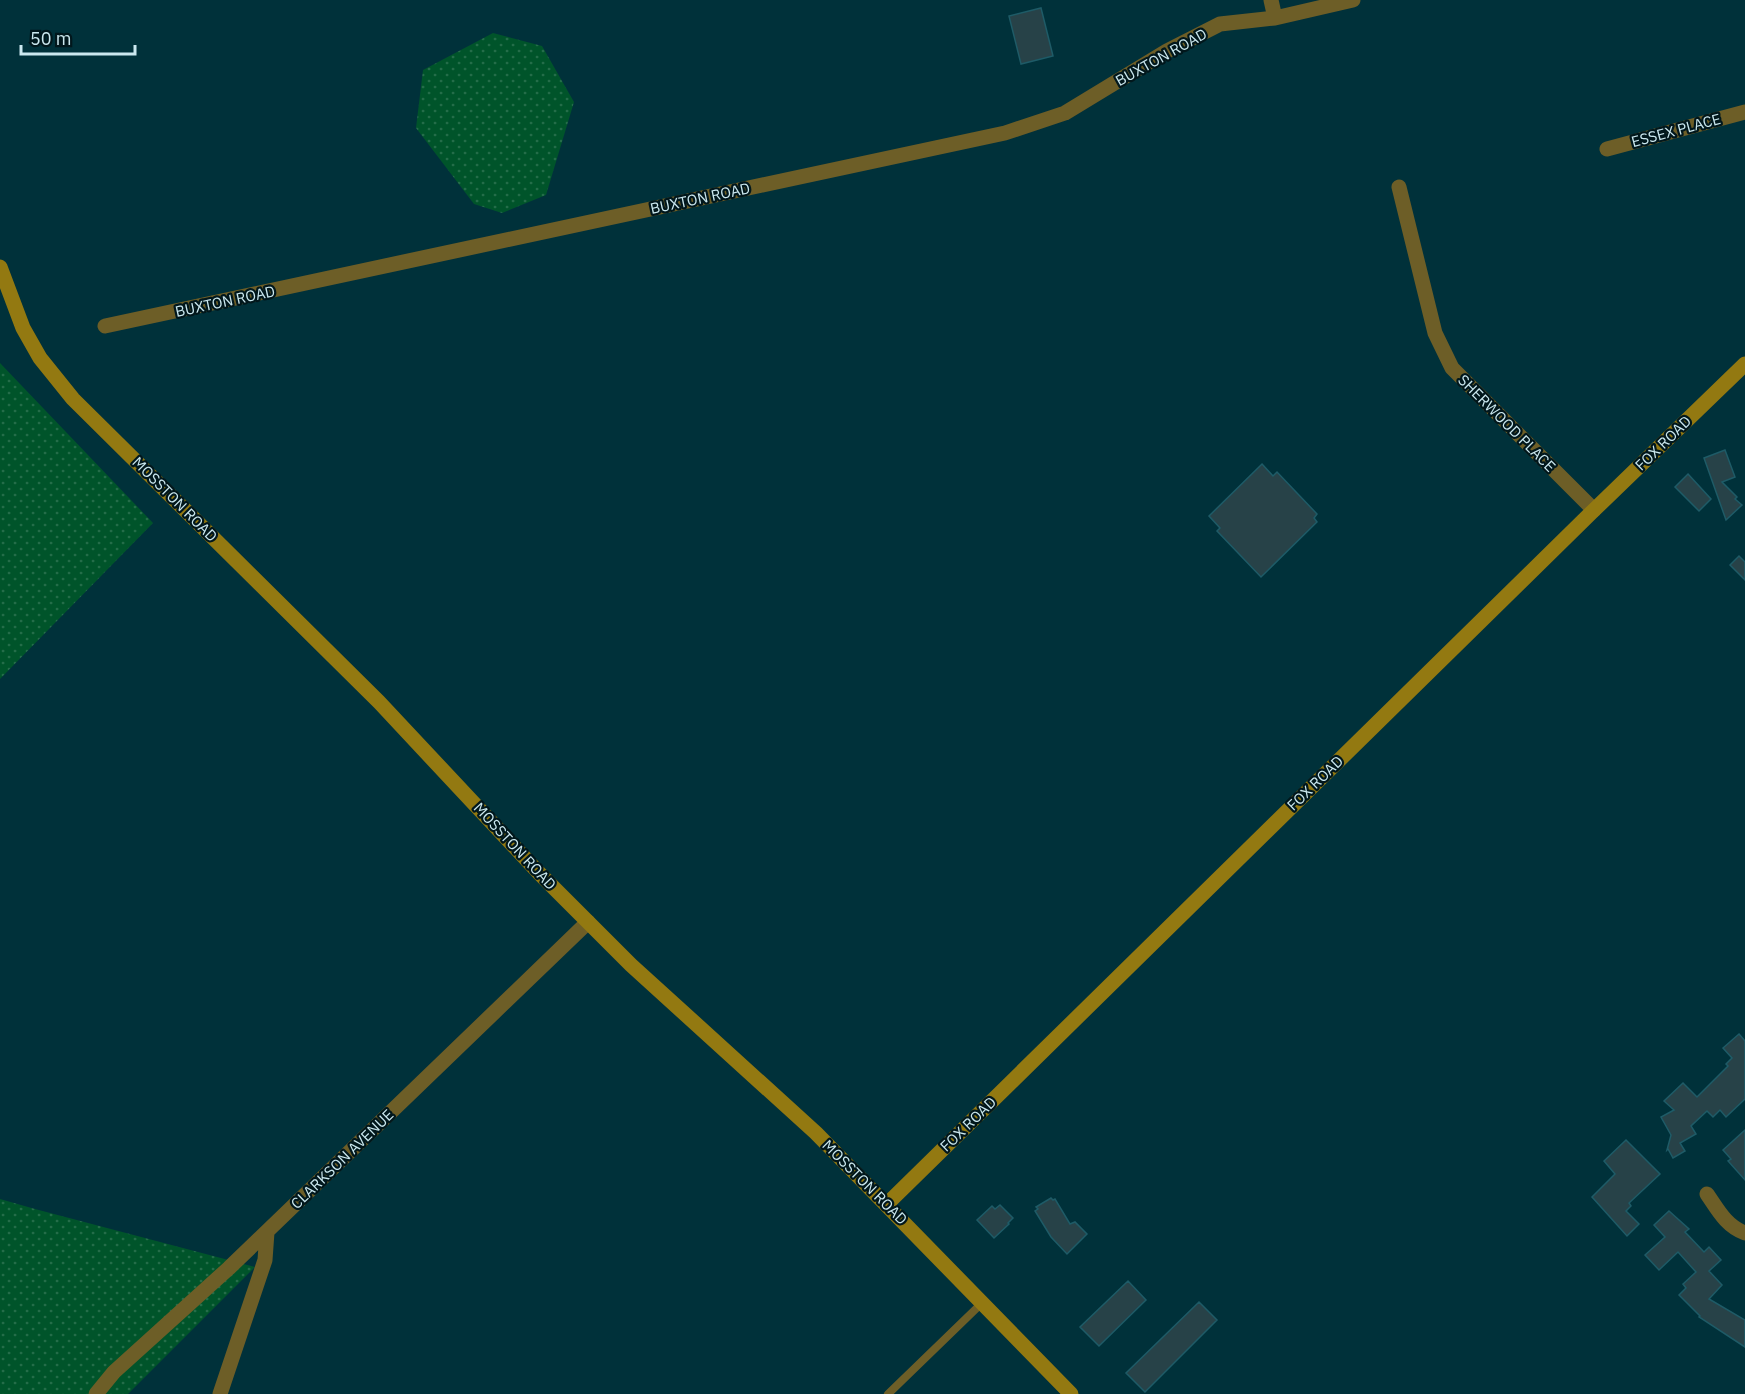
<svg xmlns="http://www.w3.org/2000/svg" width="1745" height="1394" font-family="'IBM Plex Sans',sans-serif">
  <defs>
    <pattern id="grass-dots" width="8" height="8" patternUnits="userSpaceOnUse" patternTransform="scale(1.5)"><rect width="8" height="8" fill="#00542a"/><path d="M2 2h.1M6 6h.1" fill="none" stroke="#246d49" stroke-width="1.8" stroke-linecap="round"/></pattern>
  </defs>
  <rect width="100%" height="100%" fill="#00313a"/>
  <path fill="url(#grass-dots)" d="M 493,33 L 542,46 L 574,102 L 546,195 L 502,213 L 474,204 L 416,128 L 423,70 Z
    M 0,363 L 153,523 L 0,679 Z
    M 0,1199 L 35,1209 L 255,1267 L 128,1394 L 0,1394 Z"/>
  <path fill="#274248" stroke="#1e5b67" stroke-width="1.5" d="M 1041,8 L 1053,56 L 1021,64 L 1009,16 Z
    M 1725,450 L 1735,477 L 1722,482 L 1737,497 L 1735,499 L 1742,505 L 1726,520 L 1704,458 Z
    M 1262,464 L 1273,476 L 1277,472 L 1317,514 L 1314,518 L 1317,522 L 1261,577 L 1217,531 L 1220,528 L 1209,516 Z
    M 1688,474 L 1711,499 L 1699,511 L 1675,487 Z
    M 1739,556 L 1745,562 L 1745,580 L 1730,565 Z
    M 1739,1034 L 1745,1041 L 1745,1099 L 1726,1117 L 1720,1110 L 1713,1117 L 1707,1111 L 1691,1126 L 1696,1134 L 1680,1143 L 1685,1151 L 1673,1158 L 1668,1149 L 1667,1150 L 1671,1135 L 1661,1117 L 1674,1110 L 1664,1101 L 1683,1083 L 1697,1097 L 1728,1066 L 1726,1064 L 1732,1058 L 1723,1048 Z
    M 1745,1130 L 1745,1180 L 1728,1161 L 1731,1159 L 1723,1150 Z
    M 1626,1140 L 1660,1174 L 1629,1203 L 1631,1206 L 1626,1211 L 1639,1224 L 1627,1236 L 1592,1197 L 1615,1174 L 1604,1161 Z
    M 1051,1198 L 1053,1200 L 1055,1199 L 1070,1224 L 1075,1222 L 1087,1234 L 1067,1254 L 1051,1237 L 1035,1211 L 1038,1209 L 1036,1207 Z
    M 1000,1205 L 1013,1218 L 1008,1223 L 1009,1224 L 994,1238 L 977,1220 L 992,1206 L 995,1209 Z
    M 1669,1211 L 1689,1229 L 1685,1232 L 1704,1252 L 1709,1247 L 1721,1260 L 1709,1271 L 1722,1285 L 1709,1299 L 1745,1320 L 1745,1347 L 1699,1317 L 1700,1316 L 1679,1295 L 1686,1288 L 1683,1284 L 1696,1272 L 1678,1252 L 1659,1270 L 1645,1255 L 1665,1237 L 1654,1225 Z
    M 1128,1281 L 1146,1300 L 1099,1346 L 1080,1327 Z
    M 1199,1302 L 1217,1320 L 1145,1392 L 1126,1373 Z"/>
  <g fill="none" stroke-linecap="round" stroke-linejoin="round">
    <path stroke="#6d5e27" stroke-width="8" d="M 888,1394 L 983,1302"/>
    <path stroke="#6d5e27" stroke-width="15" d="M 1271,0 L 1275,18
      M 1607,149 L 1745,112
      M 1399,187 L 1435,333 L 1452,368 L 1594,510
      M 105,326 L 1005,133 L 1065,113 L 1167,51 L 1220,24 L 1275,18 L 1353,0
      M 1707,1194 C 1718,1210 1726,1226 1745,1233
      M 96,1394 L 114,1372 L 229,1268 L 588,922
      M 220,1394 L 265,1260 L 267,1232"/>
    <path stroke="#937911" stroke-width="15" d="M 0,267 L 23,328 L 40,358 L 73,399 L 379,702 L 539,873 L 631,965 L 816,1133 L 1071,1394
      M 887,1204 L 1594,510 L 1745,364"/>
  </g>
  <g text-anchor="middle" dominant-baseline="central" stroke-width="4.5" stroke-linejoin="round" paint-order="stroke">
    <g font-size="15" fill="#cbe8ef" stroke="#01171c">
      <text transform="translate(1161 57) rotate(-29)">BUXTON ROAD</text>
      <text transform="translate(1676 130) rotate(-15)">ESSEX PLACE</text>
      <text transform="translate(700 198) rotate(-12)">BUXTON ROAD</text>
      <text transform="translate(225 301) rotate(-12)">BUXTON ROAD</text>
      <text transform="translate(1507 423) rotate(45)">SHERWOOD PLACE</text>
      <text transform="translate(1663 443) rotate(-44)">FOX ROAD</text>
      <text transform="translate(175 499) rotate(45)">MOSSTON ROAD</text>
      <text transform="translate(1315 783) rotate(-44)">FOX ROAD</text>
      <text transform="translate(515 846) rotate(47)">MOSSTON ROAD</text>
      <text transform="translate(968 1124) rotate(-44)">FOX ROAD</text>
      <text transform="translate(342 1159) rotate(-44)">CLARKSON AVENUE</text>
      <text transform="translate(865 1182) rotate(45)">MOSSTON ROAD</text>
    </g>
  </g>
  <path d="M21 45v9h114v-9" fill="none" stroke="#cbe8ef" stroke-width="3"/>
  <text x="30" y="45" font-size="18" fill="#cbe8ef" stroke="#01171c" stroke-width="4.5" paint-order="stroke">50 m</text>
</svg>
